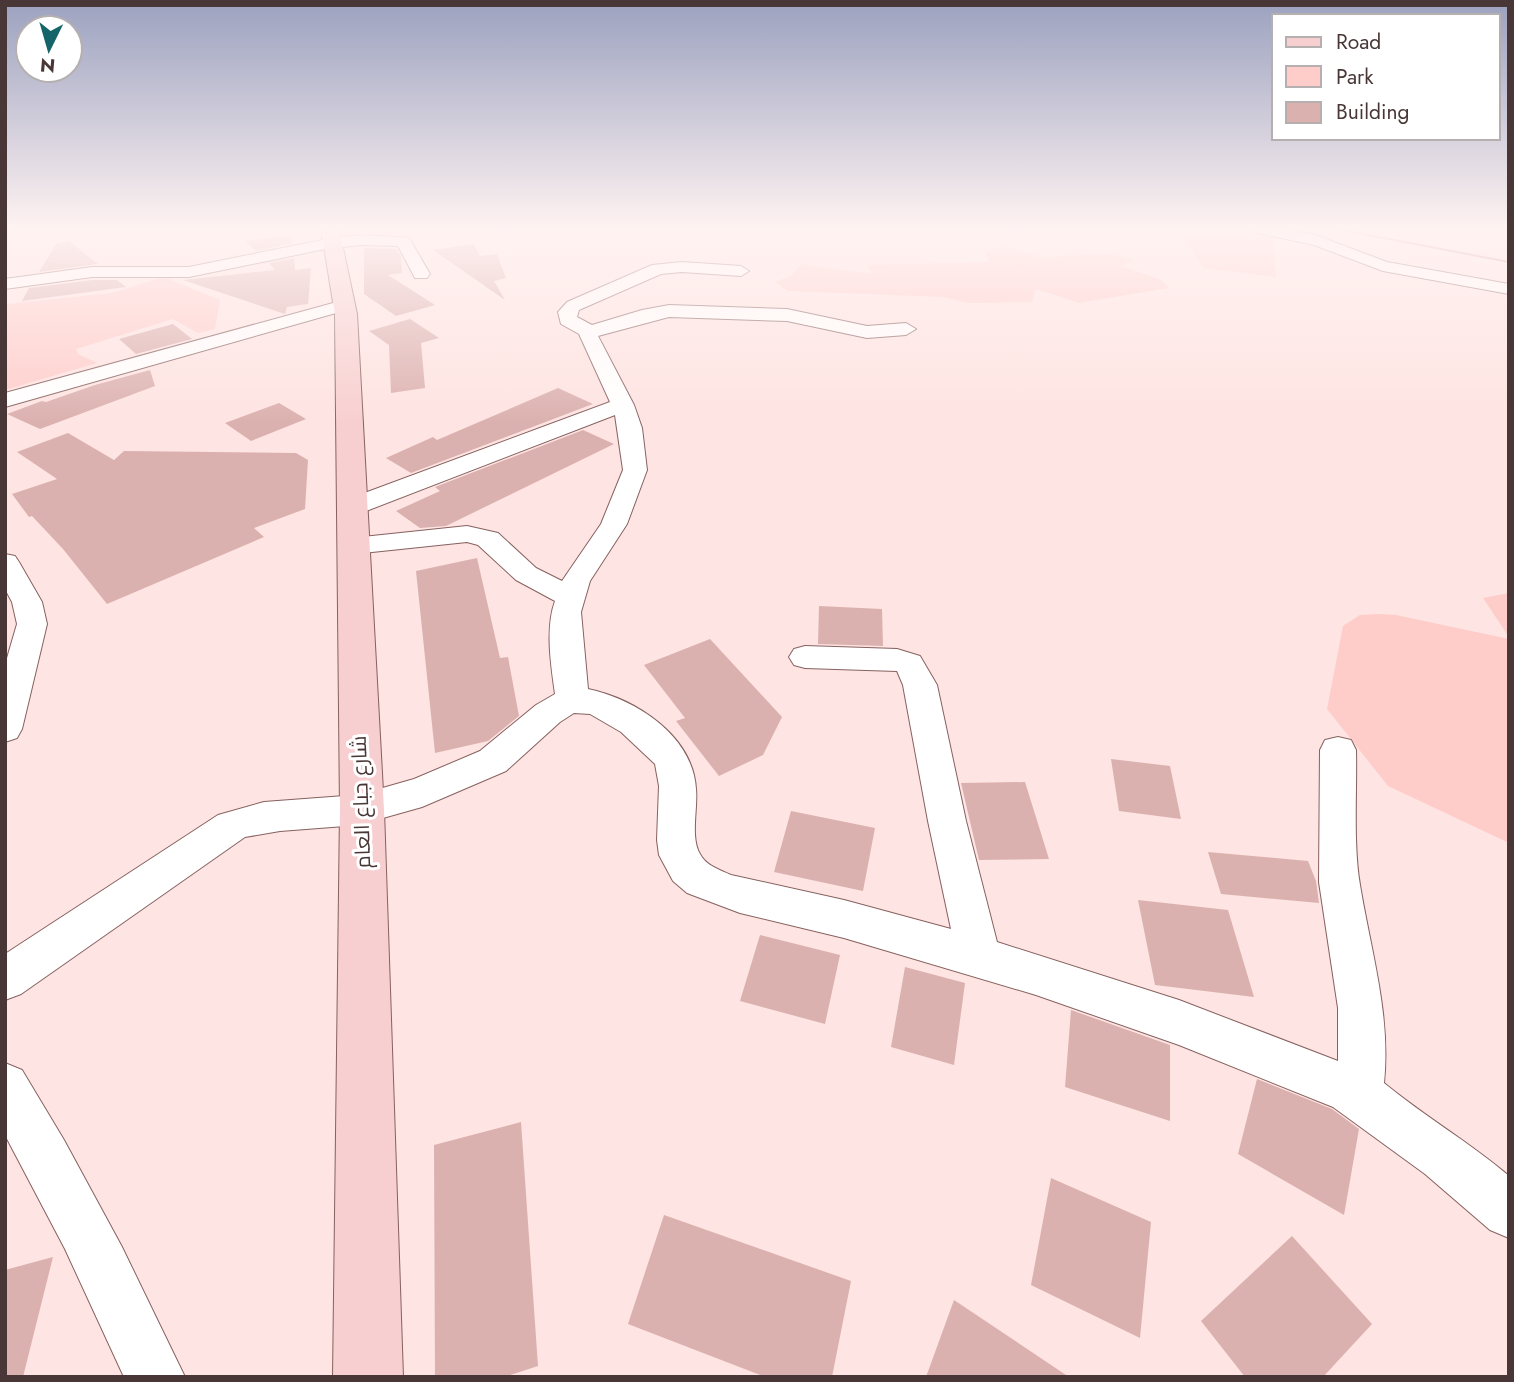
<svg xmlns="http://www.w3.org/2000/svg" width="1514" height="1382" font-family="Jost,Cairo,sans-serif">
  <rect width="100%" height="100%" fill="#fee4e2"/>
  <path fill="#fecdca" d="M 340,229 L 442,229 L 445,235 L 343,239 Z
    M 1178,229 L 1243,229 L 1273,234 L 1276,277 L 1203,268 Z
    M 1005,247 L 1039,257 L 1109,254 L 1135,260 L 1122,266 L 1159,279 L 1169,288 L 1079,303 L 1036,289 L 1032,302 L 969,303 L 942,297 L 788,291 L 775,282 L 791,276 L 801,264 L 872,274 L 867,265 L 988,262 L 986,252 Z
    M 164,277 L 220,300 L 215,329 L 198,333 L 173,319 L 76,349 L 78,354 L 97,363 L 5,390 L 7,304 L 111,293 Z
    M 1509,593 L 1509,637 L 1483,598 Z
    M 1378,614 L 1396,615 L 1509,639 L 1509,843 L 1388,786 L 1327,709 L 1343,626 L 1360,615 Z"/>
  <g fill="none" stroke-linecap="round" stroke-linejoin="round">
    <path fill="#c78582" fill-rule="evenodd" d="M 1342,229 L 1509,261 L 1509,263 L 1331,229 Z"/>
  </g>
  <path fill="#dbb1af" d="M 291,235 L 292,243 L 256,251 L 245,241 Z
    M 69,241 L 98,264 L 39,272 L 57,243 Z
    M 474,244 L 480,256 L 497,254 L 506,278 L 494,281 L 505,300 L 433,250 Z
    M 364,248 L 396,249 L 401,256 L 402,273 L 388,275 L 435,305 L 396,316 L 364,294 Z
    M 294,258 L 295,270 L 311,268 L 308,304 L 287,307 L 285,314 L 183,280 L 275,270 L 269,263 Z
    M 92,280 L 117,280 L 126,287 L 22,301 L 29,288 Z
    M 410,319 L 439,338 L 421,343 L 425,388 L 391,393 L 389,345 L 369,331 Z
    M 173,324 L 192,339 L 136,354 L 119,339 Z
    M 150,370 L 155,386 L 40,429 L 7,414 L 42,401 L 46,402 L 95,385 Z
    M 558,388 L 593,404 L 411,473 L 386,458 L 433,437 L 437,440 Z
    M 279,403 L 306,419 L 251,441 L 225,423 Z
    M 583,430 L 614,444 L 446,526 L 420,528 L 396,511 L 440,491 L 435,487 Z
    M 68,433 L 114,460 L 124,451 L 296,453 L 308,460 L 305,509 L 254,528 L 264,537 L 107,604 L 63,549 L 32,516 L 29,517 L 12,494 L 57,479 L 17,452 Z
    M 477,558 L 500,658 L 508,657 L 519,716 L 488,741 L 435,753 L 416,571 Z
    M 819,606 L 882,609 L 883,646 L 818,644 Z
    M 710,639 L 782,717 L 763,755 L 719,776 L 676,721 L 685,718 L 644,665 Z
    M 1111,759 L 1170,766 L 1181,819 L 1119,811 Z
    M 1025,782 L 1049,859 L 979,860 L 961,783 Z
    M 791,811 L 875,828 L 863,891 L 774,872 Z
    M 1208,852 L 1308,861 L 1316,881 L 1319,903 L 1221,894 Z
    M 1138,900 L 1228,910 L 1254,997 L 1155,985 Z
    M 760,935 L 840,955 L 825,1024 L 740,1001 Z
    M 905,967 L 965,983 L 954,1065 L 891,1047 Z
    M 1071,1010 L 1170,1045 L 1170,1121 L 1065,1087 Z
    M 1257,1079 L 1332,1109 L 1359,1129 L 1344,1215 L 1238,1154 Z
    M 521,1122 L 538,1366 L 504,1377 L 435,1377 L 434,1145 Z
    M 1051,1178 L 1151,1222 L 1140,1338 L 1031,1285 Z
    M 664,1215 L 851,1281 L 832,1377 L 765,1377 L 628,1324 Z
    M 1292,1236 L 1372,1324 L 1323,1377 L 1245,1377 L 1201,1321 Z
    M 53,1257 L 23,1377 L 5,1377 L 5,1270 Z
    M 954,1300 L 1069,1377 L 926,1377 Z"/>
  <g fill="none" stroke-linecap="round" stroke-linejoin="round">
    <g stroke="#86615f" stroke-width="2">
      <path id="minor" d="M 5,229 L 15,229 L 5,235 Z
        M 1252,229 L 1284,229 L 1318,236 L 1387,262 L 1509,284 L 1509,294 L 1383,271 L 1314,245 L 1254,232 Z
        M 363,235 L 409,238 L 430,274 L 427,278 L 415,278 L 398,246 L 363,245 L 330,248 L 189,277 L 92,277 L 5,289 L 5,279 L 92,267 L 189,267 L 332,238 Z
        M 682,262 L 741,266 L 749,271 L 741,276 L 682,272 L 661,274 L 579,310 L 577,317 L 592,325 L 642,310 L 669,305 L 787,309 L 867,326 L 906,323 L 916,329 L 906,335 L 867,338 L 787,321 L 669,317 L 598,336 L 634,405 L 642,428 L 647,470 L 627,524 L 590,581 L 581,612 L 588,689 C 636,699 693,736 696,789 C 698,808 690,837 700,854 C 705,865 720,870 731,875 L 844,900 L 951,929 L 928,821 L 903,685 L 897,671 L 805,668 L 794,665 L 789,657 L 794,649 L 805,646 L 897,649 L 920,656 L 937,685 L 966,821 L 997,942 L 1179,1000 L 1338,1061 L 1338,1008 L 1319,882 L 1320,750 L 1325,740 L 1338,737 L 1351,740 L 1356,750 C 1357,792 1353,844 1360,885 C 1371,952 1391,1015 1384,1083 C 1424,1116 1469,1142 1509,1176 L 1509,1238 L 1490,1230 L 1425,1174 L 1333,1107 L 1179,1045 L 1036,995 L 844,938 L 740,913 L 687,893 L 673,881 L 659,855 L 657,840 L 659,786 L 655,764 L 621,732 L 590,714 L 574,713 L 560,722 L 506,771 L 422,807 L 358,825 L 280,831 L 245,837 L 21,994 L 5,1000 L 5,954 L 218,815 L 264,802 L 358,795 L 414,779 L 480,751 L 536,705 L 555,694 C 551,666 545,628 555,601 L 516,580 L 478,545 L 467,542 L 353,554 L 343,552 L 339,546 L 343,540 L 353,538 L 467,526 L 498,533 L 536,568 L 562,581 L 601,524 L 623,470 L 615,415 L 361,513 L 352,515 L 343,513 L 339,507 L 343,501 L 610,402 L 579,334 L 561,324 L 558,312 L 567,302 L 652,265 Z
        M 344,300 L 353,305 L 350,309 L 5,407 L 5,393 Z
        M 5,554 L 15,556 L 19,562 L 42,602 L 47,624 L 22,729 L 17,738 L 5,742 L 5,665 L 17,624 L 12,602 L 5,589 Z
        M 5,1063 L 22,1070 L 64,1140 L 122,1247 L 185,1377 L 124,1377 L 65,1249 L 5,1135 Z"/>
    </g>
    <g stroke="#86615f" stroke-width="2">
      <path id="secondary" d="M 321,229 L 339,229 L 357,314 L 384,810 L 403,1377 L 333,1377 L 340,810 L 335,314 Z"/>
    </g>
    <use href="#minor" fill="#fff" fill-rule="evenodd"/>
    <use href="#secondary" fill="#f8cfd0" fill-rule="evenodd"/>
  </g>
  <linearGradient id="sky" x2="0" y2="1"><stop stop-color="#9ba1bf"/><stop offset="0.54" stop-color="#fff3f2"/><stop offset="1" stop-color="#fff3f2" stop-opacity="0"/></linearGradient>
  <rect width="1514" height="423" fill="url(#sky)"/>
  <g text-anchor="middle" dominant-baseline="central" stroke-width="6" stroke-linejoin="round" paint-order="stroke">
    <g font-size="21" fill="#483736" stroke="#fff">
      <text transform="translate(361 802) rotate(-92)">شارع جباع العام</text>
    </g>
  </g>
  <rect width="1514" height="1382" fill="none" stroke="#483736" stroke-width="14"/>
  <rect x="1272" y="14" width="228" height="126" fill="#ffffff" stroke="#b6afaf" stroke-width="2"/>
  <rect x="1286" y="37" width="35" height="10" fill="#f8cfd0" stroke="#b6afaf" stroke-width="2"/>
  <text x="1336" y="49" font-size="21" fill="#483736">Road</text>
  <rect x="1286" y="66" width="35" height="21" fill="#fecdca" stroke="#b6afaf" stroke-width="2"/>
  <text x="1336" y="84" font-size="21" fill="#483736">Park</text>
  <rect x="1286" y="102" width="35" height="21" fill="#dbb1af" stroke="#b6afaf" stroke-width="2"/>
  <text x="1336" y="119" font-size="21" fill="#483736">Building</text>
  <g transform="translate(49 49) rotate(185)"><circle r="33" fill="#ffffff" stroke="#b6afaf" stroke-width="2"/>
  <path d="M0-5L12 26L0 18L-12 26Z" fill="#156469"/>
  <text y="-10" font-size="19" font-weight="bold" text-anchor="middle" fill="#483736">N</text>
  </g>
</svg>
